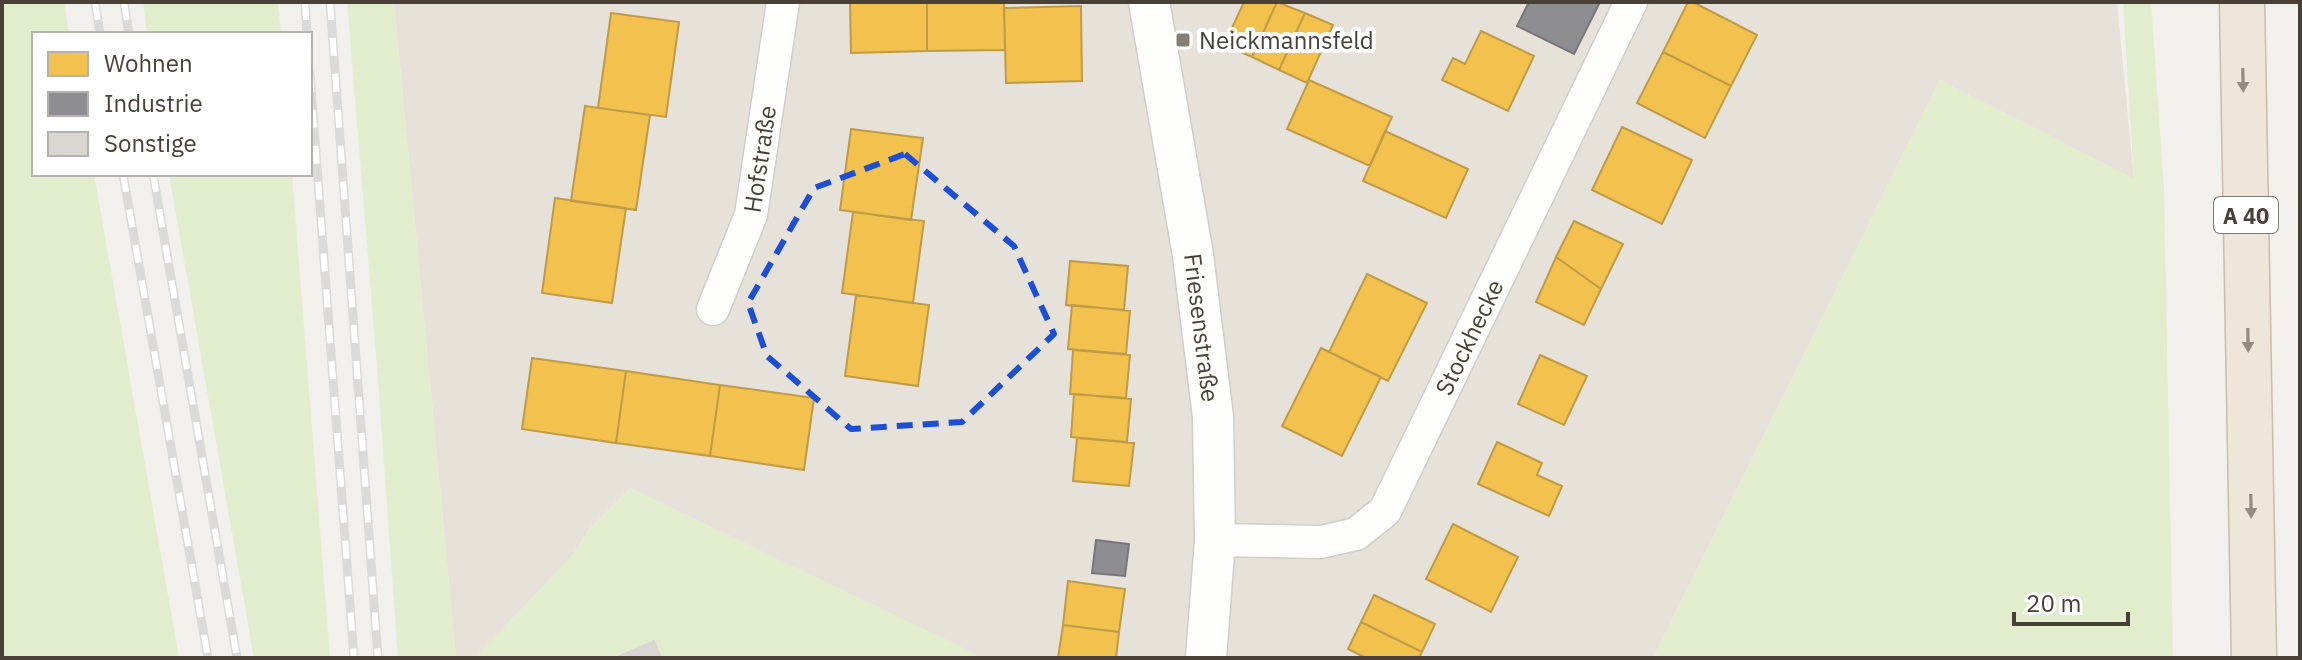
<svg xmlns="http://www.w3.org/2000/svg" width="2302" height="660" font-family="'IBM Plex Sans',sans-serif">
  <rect width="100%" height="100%" fill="#f2f0ec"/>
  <path fill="#e6e2d9" d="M 394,2 L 2117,2 L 2134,179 L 1940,80 L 1653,658 L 975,658 L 975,654 L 630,488 L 589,529 L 572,556 L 475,658 L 456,658 Z"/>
  <path fill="#e1edcc" d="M 2,2 L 64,2 L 69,34 L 34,34 L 34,174 L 94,174 L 179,658 L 2,658 Z
    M 143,2 L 278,2 L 281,34 L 147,34 Z
    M 347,2 L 394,2 L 456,658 L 398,658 L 377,366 Z
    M 2123,2 L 2151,2 L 2164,189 L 2173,658 L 1653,658 L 1940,80 L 2134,179 Z
    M 169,174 L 292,174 L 330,658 L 254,658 Z
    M 630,488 L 976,654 L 975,658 L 475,658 L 572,556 L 589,529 Z"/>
  <path fill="#f2c14e" stroke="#bf9b47" stroke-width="2" d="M 850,2 L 927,2 L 927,51 L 851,53 Z
    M 927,2 L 1004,2 L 1005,50 L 927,51 Z
    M 1244,2 L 1277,2 L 1252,57 L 1224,45 Z
    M 1277,2 L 1305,13 L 1279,70 L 1252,57 Z
    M 1688,2 L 1693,2 L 1757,35 L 1731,86 L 1663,52 Z
    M 1081,6 L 1082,81 L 1006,83 L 1004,8 Z
    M 611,13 L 679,22 L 666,117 L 598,108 Z
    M 1305,13 L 1333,25 L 1307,83 L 1279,70 Z
    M 1481,31 L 1534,56 L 1508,111 L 1442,80 L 1453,58 L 1465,64 Z
    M 1663,52 L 1731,86 L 1705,138 L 1637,103 Z
    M 1309,80 L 1392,117 L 1370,166 L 1287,129 Z
    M 585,106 L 650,115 L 636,210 L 571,201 Z
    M 1622,127 L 1692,160 L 1662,224 L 1592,190 Z
    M 851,129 L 923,138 L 911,220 L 840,210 Z
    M 1385,131 L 1468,169 L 1446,218 L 1363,181 Z
    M 555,198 L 626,208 L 612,303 L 542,293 Z
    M 853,212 L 924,221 L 913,303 L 842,293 Z
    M 1574,221 L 1623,244 L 1601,289 L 1556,257 Z
    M 1556,257 L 1601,289 L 1584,325 L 1536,302 Z
    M 1070,261 L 1128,266 L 1124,310 L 1066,305 Z
    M 1367,274 L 1427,303 L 1388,381 L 1329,352 Z
    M 856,295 L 929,305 L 918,386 L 845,376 Z
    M 1072,305 L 1130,311 L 1126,354 L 1068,349 Z
    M 1321,348 L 1381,377 L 1342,456 L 1282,426 Z
    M 1073,350 L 1130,355 L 1126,398 L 1070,394 Z
    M 1540,355 L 1587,376 L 1564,425 L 1518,404 Z
    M 532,358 L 626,371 L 616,443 L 522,429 Z
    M 626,371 L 720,385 L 710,456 L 616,443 Z
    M 720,385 L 814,398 L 804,470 L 710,456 Z
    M 1074,394 L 1131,399 L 1127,442 L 1071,437 Z
    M 1077,438 L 1134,443 L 1129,486 L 1073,481 Z
    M 1497,442 L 1542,463 L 1537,475 L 1562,486 L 1549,516 L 1478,484 Z
    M 1453,524 L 1518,557 L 1491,612 L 1426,579 Z
    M 1068,581 L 1125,589 L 1119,632 L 1063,625 Z
    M 1374,595 L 1435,624 L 1422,652 L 1361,622 Z
    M 1361,622 L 1422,652 L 1419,658 L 1366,658 L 1348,649 Z
    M 1063,625 L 1119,632 L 1116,658 L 1058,658 Z"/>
  <path fill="#8d8d92" stroke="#797677" stroke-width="2" d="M 1529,2 L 1600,2 L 1574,54 L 1517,26 Z
    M 1096,540 L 1129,544 L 1125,576 L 1092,573 Z"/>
  <path fill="#dad7d3" stroke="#dad7d2" stroke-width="2" d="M 654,641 L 661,658 L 618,658 L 617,657 Z"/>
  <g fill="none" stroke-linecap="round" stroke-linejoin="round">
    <g stroke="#d0cec9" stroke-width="35">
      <g id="minor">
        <path id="s1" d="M 713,309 L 751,215 L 783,2"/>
        <path id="s2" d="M 1215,540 L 1321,542 L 1356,534 L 1385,511 L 1631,2"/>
      </g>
    </g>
    <g stroke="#d0cec9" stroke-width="43">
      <g id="tertiary">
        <path id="s3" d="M 1149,2 L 1193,255 L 1213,417 L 1215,540 L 1206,658"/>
      </g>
    </g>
    <g stroke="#cabca7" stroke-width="47">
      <path id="motorway" d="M 2242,2 L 2254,658"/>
    </g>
    <use href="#minor" stroke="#fdfdfc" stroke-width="32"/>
    <use href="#tertiary" stroke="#fdfdfc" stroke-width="40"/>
    <use href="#motorway" stroke="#ede6d9" stroke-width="44"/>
    <g stroke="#dadad9" stroke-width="9">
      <path id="rail" d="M 95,2 L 100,34
        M 124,2 L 129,34
        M 305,2 L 307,34
        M 330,2 L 378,658
        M 310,74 L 354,658
        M 123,174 L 208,658
        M 153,174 L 237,658"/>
    </g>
    <use href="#rail" stroke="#fff" stroke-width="6" stroke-dasharray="18" stroke-linecap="butt"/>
  </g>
  <defs><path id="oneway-solid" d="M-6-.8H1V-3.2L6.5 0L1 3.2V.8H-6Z" transform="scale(2)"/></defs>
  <g fill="#938b80">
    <use href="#oneway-solid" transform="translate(2243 80) rotate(89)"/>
    <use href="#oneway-solid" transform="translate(2248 340) rotate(89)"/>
    <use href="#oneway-solid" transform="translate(2251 506) rotate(89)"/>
  </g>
  <path fill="none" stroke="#1d4ed8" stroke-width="6" stroke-dasharray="16 10" stroke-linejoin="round" d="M 905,154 L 1014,246 L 1054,334 L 962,422 L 851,429 L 767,356 L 748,303 L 814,188 Z"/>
  <rect fill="#847e76" stroke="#fff" stroke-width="3" x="1175" y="32" width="16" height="16" rx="4"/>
  <g text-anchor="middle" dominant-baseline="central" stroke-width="8" stroke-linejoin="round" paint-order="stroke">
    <rect fill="#fff" stroke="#807a73" stroke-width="2" x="2214" y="197" width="64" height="36" rx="6"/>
    <g font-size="22" font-weight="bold" fill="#494137">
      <text x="2246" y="215">A 40</text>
    </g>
    <g font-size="24" fill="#494137" stroke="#fff" text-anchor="start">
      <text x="1199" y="40">Neickmannsfeld</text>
    </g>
    <g font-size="24" fill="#494137" stroke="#fff">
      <text stroke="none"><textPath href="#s1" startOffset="158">Hofstraße</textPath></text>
      <text stroke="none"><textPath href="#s3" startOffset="330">Friesenstraße</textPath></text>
      <text stroke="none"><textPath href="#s2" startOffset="372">Stockhecke</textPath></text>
    </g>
  </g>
  <rect width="2302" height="660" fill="none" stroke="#494137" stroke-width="8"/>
  <rect x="32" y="32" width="280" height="144" fill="#ffffff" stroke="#b6b3af" stroke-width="2"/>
  <rect x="48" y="52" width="40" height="24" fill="#f2c14e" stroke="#b6b3af" stroke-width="2"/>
  <text x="104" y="72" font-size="24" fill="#494137">Wohnen</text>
  <rect x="48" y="92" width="40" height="24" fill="#8d8d92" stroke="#b6b3af" stroke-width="2"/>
  <text x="104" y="112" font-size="24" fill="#494137">Industrie</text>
  <rect x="48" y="132" width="40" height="24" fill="#dad7d3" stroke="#b6b3af" stroke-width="2"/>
  <text x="104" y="152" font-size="24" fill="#494137">Sonstige</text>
  <path d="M2014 612v12h114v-12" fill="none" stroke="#494137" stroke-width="4"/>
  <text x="2026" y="612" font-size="24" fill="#494137" stroke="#ffffff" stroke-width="6" paint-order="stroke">20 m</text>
</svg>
